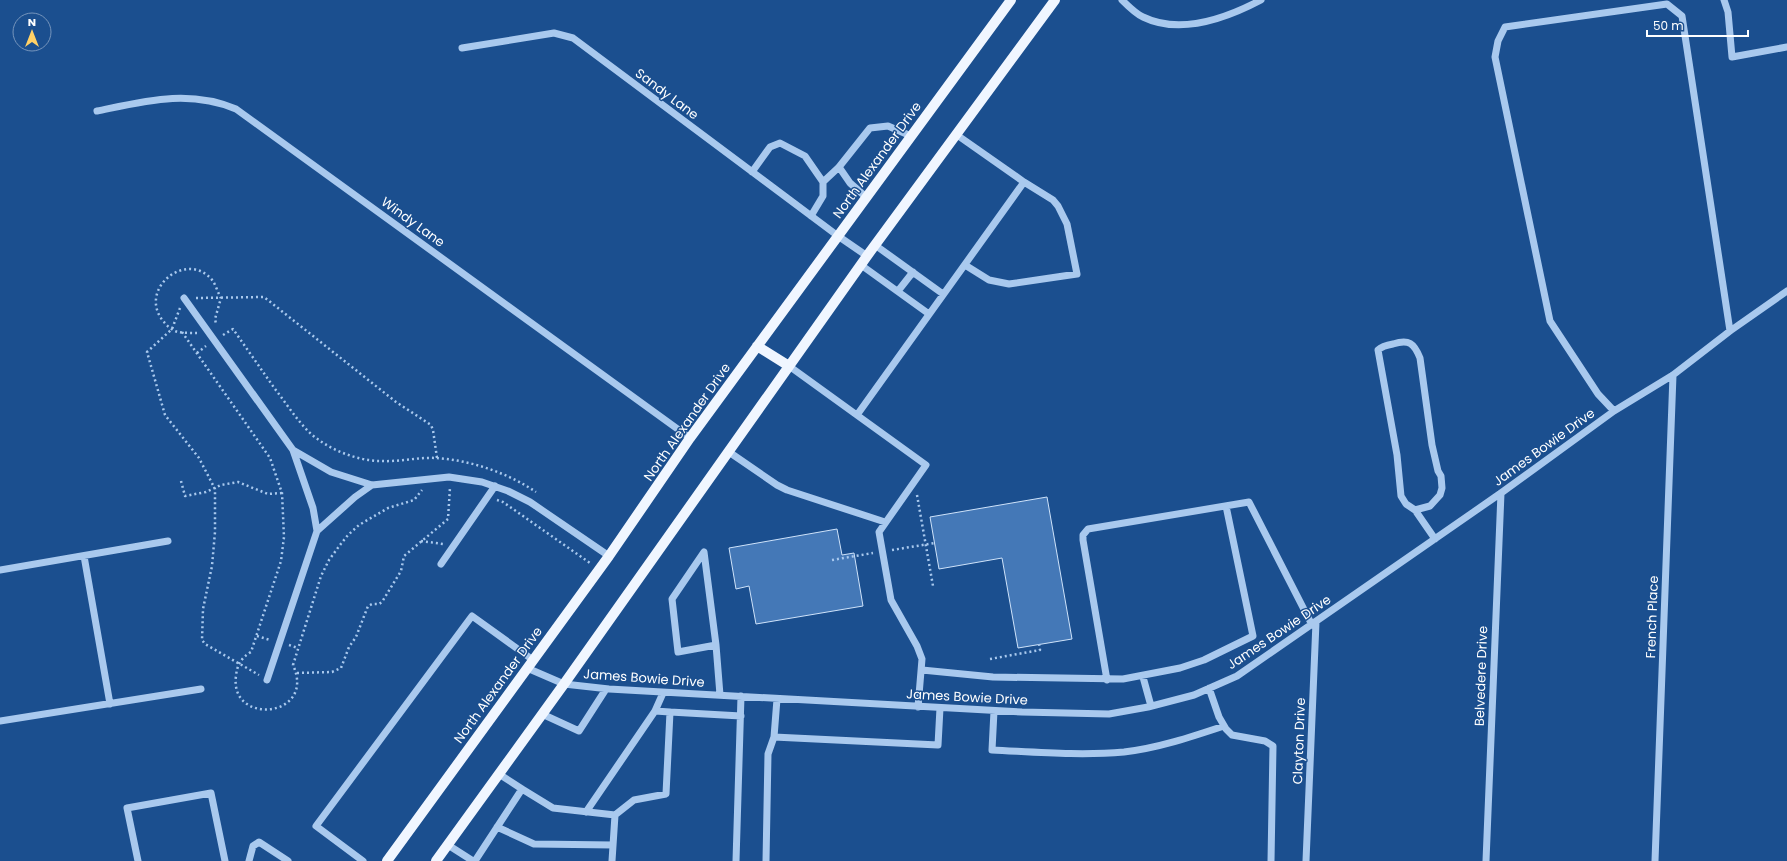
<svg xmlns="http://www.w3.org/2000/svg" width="1787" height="861" font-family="Poppins,sans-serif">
  <rect width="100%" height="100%" fill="#1b4f8f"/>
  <path fill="#4478b7" stroke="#cfe3fa" d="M 1047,497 L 1072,639 L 1018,648 L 1002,558 L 939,569 L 930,517 Z
    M 837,529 L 842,555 L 854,553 L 863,606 L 756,624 L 749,586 L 736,589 L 729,548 Z"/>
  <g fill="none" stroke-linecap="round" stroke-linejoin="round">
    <path stroke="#a9c9ee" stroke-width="2.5" stroke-dasharray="2 3" stroke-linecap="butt" d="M 196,298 L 264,297 L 396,402 L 431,425 L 433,430 L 437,458
      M 180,308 L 172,329 L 147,352 L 165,415 L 199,458 L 215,489 L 215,532 L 212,566 L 203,609 L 202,640 L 205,644 L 259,675
      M 182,332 L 270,458 L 282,493 L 284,537 L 281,561 L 251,652 C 241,658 237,665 236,676 C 229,726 317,718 293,665 L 321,576 L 329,560 L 340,545 L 348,535 L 359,525 L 388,508 L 414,500 L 422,490
      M 197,333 C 191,333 184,333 178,332 C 173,331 167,326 164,322 C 136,290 187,248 213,281 C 216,286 218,293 221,298 L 215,319 L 216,324
      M 223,335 L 233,329 C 247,349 261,369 275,389 C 286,403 296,419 309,432 C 327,449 357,461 381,461 C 399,462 418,457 436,458 C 470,460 508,473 536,492
      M 197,353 L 206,346
      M 181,481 L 185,496 L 206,492 L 221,485 L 238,482 L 268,494 L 282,493
      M 917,495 L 933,586
      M 497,500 L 503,502 L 590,563
      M 421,541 L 443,544
      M 892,550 L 935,543
      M 832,560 L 873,553
      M 257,636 L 270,640
      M 289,645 L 298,648
      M 990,659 L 1040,650 L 1039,644
      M 297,673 L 332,672 L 341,668 L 349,647 L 356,637 L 368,606 L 372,604 L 379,604 L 382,602 L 401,571 L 404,556 L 448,519 L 450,487"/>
    <path stroke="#a9c9ee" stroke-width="7" d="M 1122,0 C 1128,6 1136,14 1143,17 C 1180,35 1227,18 1261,0
      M 1724,0 L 1728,12 L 1732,57 L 1787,47
      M 462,48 L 554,33 L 573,38 L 838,236 L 867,256
      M 97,111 C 145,101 189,89 236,109 L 690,438
      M 957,135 L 1024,182 L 1053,200 L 1058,206 L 1067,224 L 1077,274 L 1009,284 L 989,280 L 965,265
      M 839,167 L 850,183 L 866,197
      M 752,172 L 770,147 L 780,143 L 805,156 L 823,182 L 823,196 L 811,216
      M 823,182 L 839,167 L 870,128 L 888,126 L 911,136
      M 875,245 L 943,294
      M 861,265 L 929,314
      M 898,291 L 913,272
      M 184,298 L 293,450 L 331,472 L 372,485 L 449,477 L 482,482 L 508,491 L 530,502 L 609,556
      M 789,366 L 926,465 L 879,532 L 891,600 L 917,646 L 922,659 L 918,707
      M 1614,411 L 1598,394 L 1550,321 L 1495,57 L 1498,41 L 1505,27 L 1667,4 L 1682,16 L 1730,331
      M 857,415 L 1024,182
      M 293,450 L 313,508 L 317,531
      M 729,452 L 777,485 L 787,490 L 885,522
      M 1415,510 L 1430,506 L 1440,495 L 1442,488 L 1441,476 L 1438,471 L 1432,445 L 1420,358 C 1414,343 1409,339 1393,344 C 1387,345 1382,346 1378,350 L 1397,455 L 1401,496 L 1406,504 L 1415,510 L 1435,539
      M 84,556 L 110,704
      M 441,564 L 495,486
      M 0,570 L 168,541
      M 716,645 L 678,652 L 672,599 L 704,552 L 716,645 L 720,695
      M 527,668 L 564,684 L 609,689 L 1022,712 L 1109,714 L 1148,707 L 1194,695 L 1237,676 L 1501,493 L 1614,411 L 1673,375 L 1730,331 L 1787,291
      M 922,670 L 993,677 L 1123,679 L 1180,668 L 1204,660 L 1253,636 L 1226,506
      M 1143,677 L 1151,706
      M 267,680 L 317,531 L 355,497 L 372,485
      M 1107,680 L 1083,540 L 1083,535 L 1088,529 L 1249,502 L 1312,625
      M 1209,688 L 1219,717 L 1226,729 L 1232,735 L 1265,741 L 1273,746 L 1271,861
      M 777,699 L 774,737 L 938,745 L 940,708
      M 655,711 L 670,712
      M 994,711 L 992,750 C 1035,752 1080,756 1124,752 C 1158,748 1191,737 1224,726
      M 542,714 L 579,731 L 606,689
      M 0,721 L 201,689
      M 499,774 L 522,789
      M 586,812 L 655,711 L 663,693
      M 497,827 L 534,844 L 613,845
      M 448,845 L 473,861
      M 138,861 L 127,808 L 211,793 L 225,861
      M 249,861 L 253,846 L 259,842 L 288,861
      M 363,861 L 316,826 L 472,616 L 533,660
      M 475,861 L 522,789 L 553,808 L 615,815 L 634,800 L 666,794 L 670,712 L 741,716
      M 612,861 L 615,815
      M 736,861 L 741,696
      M 766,861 L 768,754 L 774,737
      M 1306,861 L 1316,622
      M 1486,861 L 1501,493
      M 1655,861 L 1673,375"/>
    <path stroke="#f0f6ff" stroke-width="10" d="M 757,346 L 789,366
      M 387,861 L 609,556 L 690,438 L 1011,0
      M 436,861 L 564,684 L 867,256 L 1055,0"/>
  </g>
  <g text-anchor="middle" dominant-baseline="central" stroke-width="3" stroke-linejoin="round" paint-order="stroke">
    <g font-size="13" fill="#fff" stroke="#1b4f8f">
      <text transform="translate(667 94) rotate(37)">Sandy Lane</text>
      <text transform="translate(877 160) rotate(-54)">North Alexander Drive</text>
      <text transform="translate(413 222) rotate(36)">Windy Lane</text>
      <text transform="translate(687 422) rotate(-55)">North Alexander Drive</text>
      <text transform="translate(1544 447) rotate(-36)">James Bowie Drive</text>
      <text transform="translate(1652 617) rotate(-88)">French Place</text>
      <text transform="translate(1279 632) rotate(-34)">James Bowie Drive</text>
      <text transform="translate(1481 676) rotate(-88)">Belvedere Drive</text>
      <text transform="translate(644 678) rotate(4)">James Bowie Drive</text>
      <text transform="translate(498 685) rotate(-54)">North Alexander Drive</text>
      <text transform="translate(967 697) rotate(3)">James Bowie Drive</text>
      <text transform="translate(1299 741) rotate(-88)">Clayton Drive</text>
    </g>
  </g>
  <g transform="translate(32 32)"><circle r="19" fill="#1b4f8f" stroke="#7695bc"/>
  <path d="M0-3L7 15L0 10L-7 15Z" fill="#ffd166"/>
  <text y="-6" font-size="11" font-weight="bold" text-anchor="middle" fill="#ffffff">N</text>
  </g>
  <path d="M1647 30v6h101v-6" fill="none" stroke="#ffffff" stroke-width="2"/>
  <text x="1653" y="30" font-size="12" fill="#ffffff" stroke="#1b4f8f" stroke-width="3" paint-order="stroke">50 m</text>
</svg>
